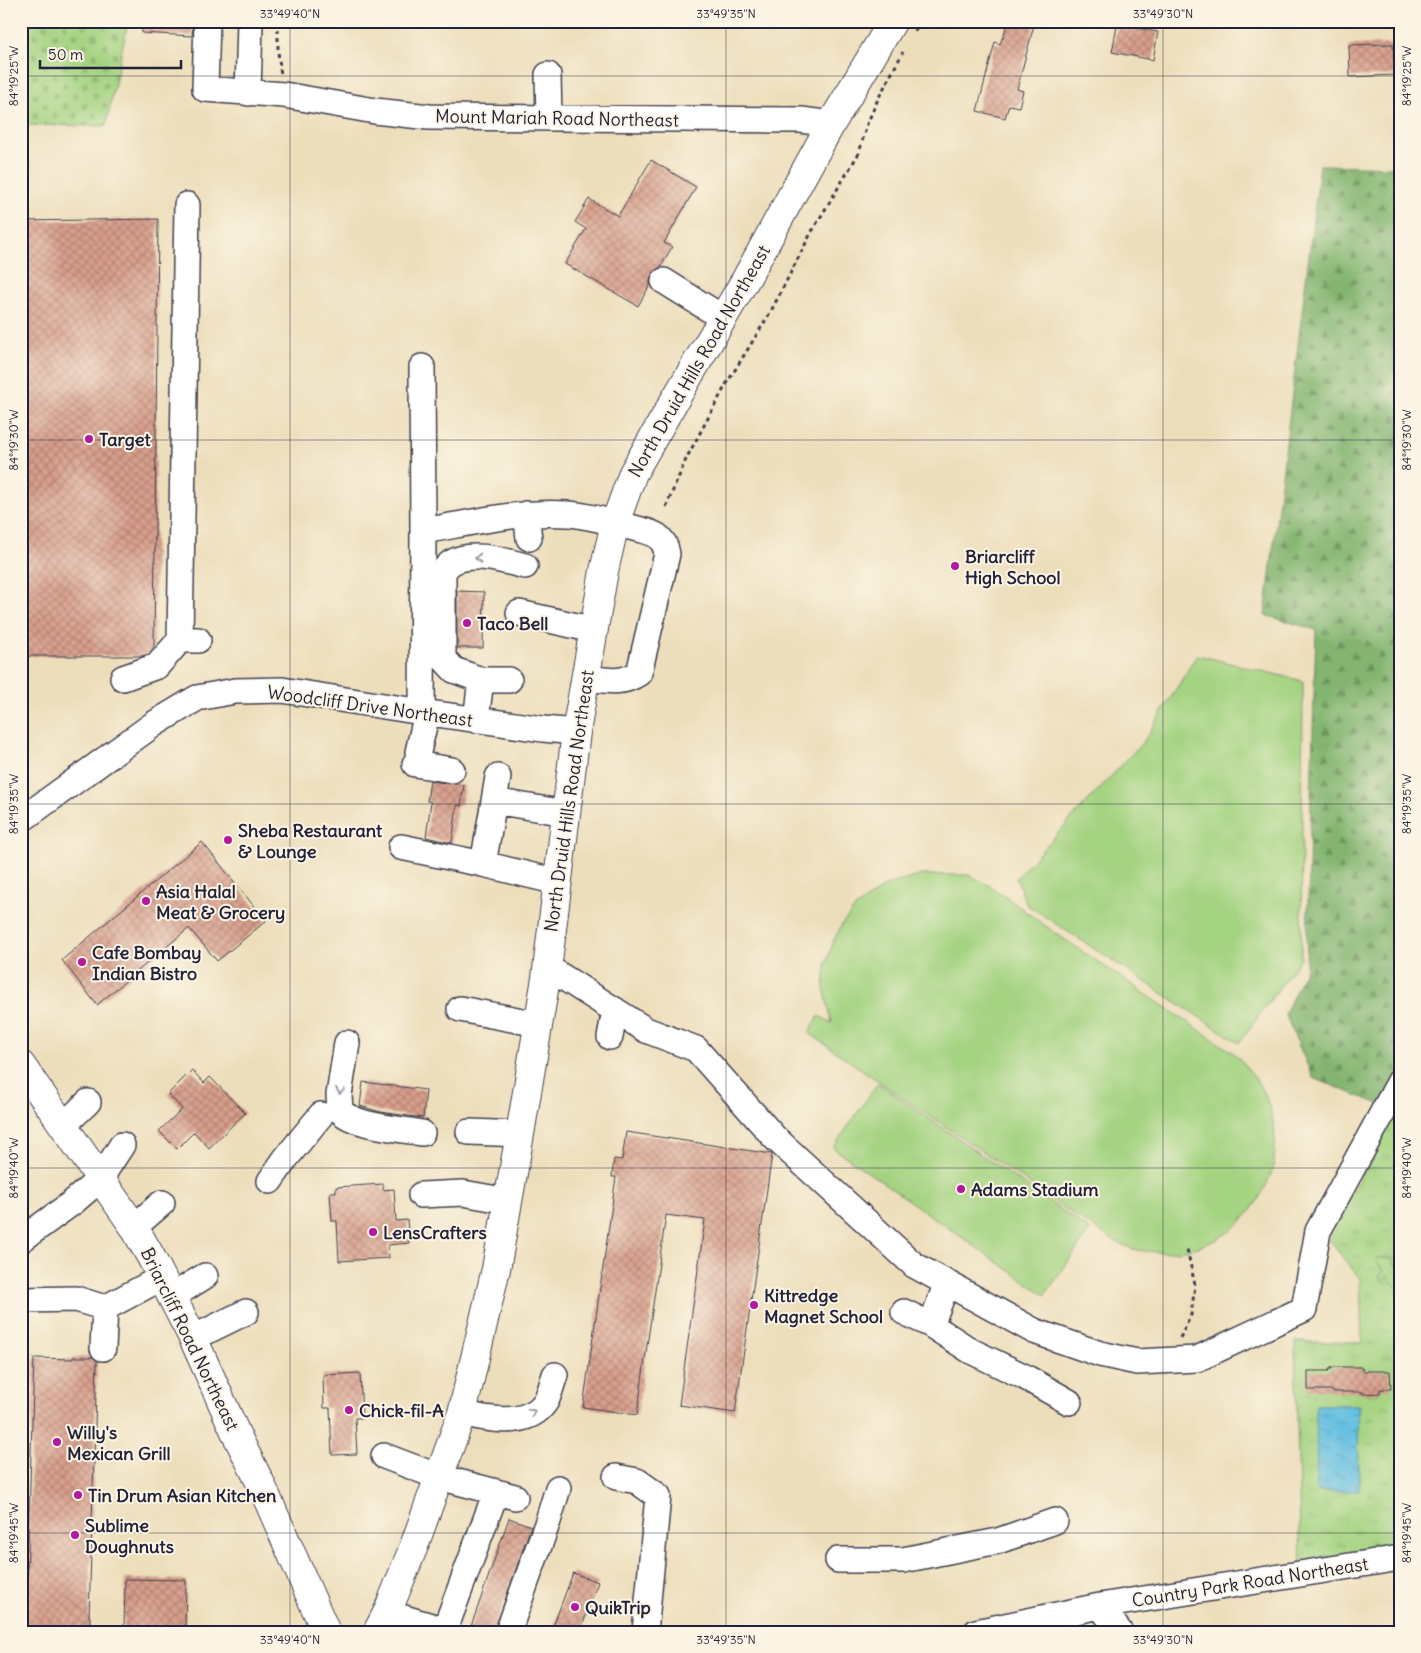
<svg xmlns="http://www.w3.org/2000/svg" width="1421" height="1653" font-family="Delius,sans-serif">
  <defs>
    <pattern id="forest-firs" width="22" height="20" patternUnits="userSpaceOnUse" patternTransform="scale(1.25)"><rect width="22" height="20" fill="#83b56f"/><path d="M5 1l3.5 6h-7zM16 11l3.5 6h-7z" fill="#6b935c"/></pattern>
    <pattern id="cemetery-stones" width="16" height="16" patternUnits="userSpaceOnUse" patternTransform="scale(1.25)"><rect width="16" height="16" fill="#a4d381"/><path d="M2 7V4a2 2 0 0 1 4 0v3zM10 15v-3a2 2 0 0 1 4 0v3z" fill="#8db570"/></pattern>
    <pattern id="park-tufts" width="24" height="20" patternUnits="userSpaceOnUse" patternTransform="scale(1.25)"><rect width="24" height="20" fill="#a4d381"/><path d="M3 7l-1-3M5 7V3M7 7l1-3M15 17l-1-3M17 17v-4M19 17l1-3" fill="none" stroke="#8db570"/></pattern>
    <pattern id="water-ripples" width="26" height="14" patternUnits="userSpaceOnUse" patternTransform="scale(1.25)"><rect width="26" height="14" fill="#63bfe1"/><path d="M2 4q2-2 4 0t4 0M15 11q2-2 4 0t4 0" fill="none" stroke="#519bb8"/></pattern>
    <pattern id="building-cross-hatch" width="8" height="8" patternUnits="userSpaceOnUse" patternTransform="scale(1.25)"><rect width="8" height="8" fill="#d99f8b"/><path d="M0 0l8 8M0 8l8-8" fill="none" stroke="#b08173"/></pattern>
  </defs>
  <rect width="100%" height="100%" fill="#fcf5e5"/>
  <filter id="ink" filterUnits="userSpaceOnUse"><feTurbulence type="fractalNoise" baseFrequency=".02" numOctaves="2"/><feDisplacementMap in="SourceGraphic" scale="10" xChannelSelector="R" yChannelSelector="G"/><feConvolveMatrix kernelMatrix="1 2 1 2 8 2 1 2 1" color-interpolation-filters="sRGB"/></filter>
  <filter id="wash" filterUnits="userSpaceOnUse"><feTurbulence type="fractalNoise" baseFrequency=".0096" numOctaves="4" result="noise"/><feDisplacementMap in="SourceGraphic" scale="20" xChannelSelector="R" yChannelSelector="G"/><feGaussianBlur stdDeviation="1.12" result="paint"/><feColorMatrix in="noise" values="0 0 0 0 0 0 0 0 0 0 0 0 0 0 0 0 0 1.4 0 .05"/><feComposite in="paint" operator="in"/></filter>
  <g filter="url(#wash)">
    <rect width="100%" height="100%" fill="#eddebb"/>
    <path fill="url(#forest-firs)" stroke="#526c55" d="M 1320,165 L 1400,167 L 1400,1110 L 1394,1110 L 1313,1078 L 1285,1014 L 1306,968 L 1316,630 L 1265,615 Z"/>
    <path fill="url(#cemetery-stones)" stroke="#637a5e" d="M 23,21 L 128,21 L 106,126 L 23,125 Z"/>
    <path fill="url(#park-tufts)" stroke="#637a5e" d="M 1394,1110 L 1400,1110 L 1400,1551 L 1301,1571 L 1295,1342 L 1362,1342 L 1360,1279 L 1329,1239 Z"/>
    <path fill="#a4d381" stroke="#637a5e" d="M 1197,655 L 1303,681 L 1301,958 L 1239,1043 L 1027,905 L 1016,878 L 1144,741 Z
      M 922,875 L 969,875 L 992,887 L 1058,935 L 1235,1054 C 1260,1081 1274,1103 1275,1141 C 1275,1152 1275,1163 1271,1174 C 1252,1222 1218,1250 1166,1252 C 1155,1252 1144,1252 1133,1249 C 1120,1245 1107,1236 1096,1229 C 1069,1213 1044,1194 1018,1176 C 949,1128 878,1082 809,1033 L 819,1016 L 832,1023 L 824,988 L 826,963 L 834,940 L 842,924 L 855,908 L 887,885 Z
      M 878,1083 L 1090,1230 L 1045,1295 L 833,1148 Z
      M 1377,1258 L 1393,1258 L 1393,1261 L 1400,1272 L 1400,1287 L 1396,1287 L 1388,1276 L 1382,1280 L 1379,1276 L 1384,1272 L 1378,1263 Z"/>
    <path fill="url(#water-ripples)" stroke="#42708e" d="M 1316,1405 L 1358,1405 L 1359,1491 L 1317,1491 Z"/>
    <g id="blocks">
      <path fill="url(#building-cross-hatch)" d="M 142,21 L 193,21 L 192,36 L 142,33 Z
        M 1009,21 L 1035,21 L 1017,89 L 1023,91 L 1019,107 L 1009,105 L 1005,118 L 977,111 L 995,42 L 1000,44 Z
        M 1118,21 L 1138,21 L 1137,28 L 1158,32 L 1153,60 L 1112,52 Z
        M 1393,44 L 1395,75 L 1350,77 L 1349,45 Z
        M 651,160 L 696,187 L 664,243 L 672,247 L 660,268 L 652,274 L 650,280 L 650,285 L 638,306 L 565,264 L 586,229 L 575,222 L 589,199 L 618,216 Z
        M 158,219 L 154,647 L 149,654 L 141,656 L 21,656 L 21,221 Z
        M 457,591 L 484,592 L 483,648 L 457,648 Z
        M 430,781 L 464,785 L 461,806 L 457,805 L 452,843 L 426,837 L 431,802 L 427,801 Z
        M 202,842 L 266,921 L 217,961 L 189,928 L 97,1005 L 62,960 Z
        M 192,1070 L 204,1083 L 210,1077 L 245,1113 L 209,1148 L 194,1132 L 177,1149 L 159,1131 L 182,1109 L 168,1094 Z
        M 363,1082 L 426,1090 L 423,1118 L 381,1112 L 360,1106 Z
        M 626,1132 L 772,1154 L 735,1413 L 679,1405 L 705,1220 L 666,1215 L 637,1415 L 583,1407 L 616,1177 L 612,1177 L 614,1159 L 622,1160 Z
        M 383,1184 L 383,1190 L 394,1189 L 396,1221 L 407,1220 L 409,1243 L 388,1245 L 389,1258 L 339,1261 L 337,1221 L 332,1221 L 330,1192 L 336,1192 L 336,1187 Z
        M 73,1357 L 93,1357 L 97,1361 L 89,1617 L 90,1617 L 90,1632 L 21,1632 L 21,1611 L 26,1611 L 34,1358 L 73,1359 Z
        M 1331,1367 L 1361,1367 L 1361,1369 L 1363,1369 L 1363,1371 L 1390,1371 L 1391,1389 L 1380,1389 L 1380,1393 L 1363,1394 L 1363,1392 L 1332,1392 L 1332,1390 L 1308,1390 L 1308,1371 L 1329,1371 L 1329,1369 L 1332,1369 Z
        M 360,1373 L 362,1418 L 355,1418 L 357,1454 L 332,1455 L 330,1408 L 324,1408 L 323,1375 Z
        M 509,1518 L 531,1526 L 494,1632 L 469,1632 Z
        M 573,1573 L 598,1582 L 580,1632 L 551,1632 Z
        M 125,1579 L 186,1580 L 185,1632 L 124,1631 Z"/>
    </g>
  </g>
  <g filter="url(#ink)">
    <use href="#blocks" fill-opacity="0" stroke="#403e4e" stroke-width="1"/>
    <g fill="none" stroke-linecap="round" stroke-linejoin="round">
      <g stroke="#403e4e" stroke-width="28">
        <path id="minor" d="M 207,21 L 205,89 L 284,95 L 375,111 L 429,117 L 801,120 L 831,124
          M 548,75 L 549,118
          M 248,93 L 250,21
          M 664,281 L 723,318
          M 422,367 L 423,531
          M 526,514 L 529,538
          M 519,613 L 594,630
          M 180,640 L 187,205
          M 123,678 L 157,666 L 180,640 L 198,640
          M 481,680 L 454,670 L 443,658 L 443,572 C 445,569 448,565 451,563 C 470,550 505,561 525,566
          M 422,712 L 423,531 C 470,523 518,511 567,514 C 588,515 610,522 630,527 C 648,532 664,532 667,554 L 639,673 C 621,685 606,680 586,678
          M 476,720 L 481,680 L 509,680
          M 418,752 L 427,713
          M 415,764 L 452,770
          M 494,801 L 498,777
          M 21,820 L 154,724 L 197,698 L 235,691 L 282,690 L 422,712 L 543,729 L 576,732
          M 401,847 L 483,864
          M 558,882 L 483,864 L 494,801 L 566,813
          M 547,967 L 646,1030 L 696,1049 L 774,1137 L 914,1265 L 1034,1331 L 1100,1354 L 1137,1362 L 1197,1359 L 1304,1309 L 1318,1231 L 1400,1081
          M 460,1009 L 538,1024
          M 610,1037 L 615,1010
          M 347,1043 L 339,1095 L 340,1111 C 357,1127 399,1128 422,1133
          M 64,1125 L 88,1102
          M 469,1132 L 520,1134
          M 270,1181 L 286,1158 L 321,1115
          M 421,1195 L 463,1193 L 508,1201
          M 134,1227 L 162,1203
          M 21,1240 L 72,1203 L 100,1179 L 122,1145
          M 171,1297 L 205,1276
          M 21,1300 L 76,1299 L 105,1308
          M 904,1312 L 931,1325 L 947,1283
          M 931,1325 L 971,1351 L 1025,1377 L 1069,1402
          M 193,1338 L 246,1312
          M 103,1348 L 105,1308 L 161,1278
          M 462,1413 C 488,1420 529,1428 546,1401 C 550,1393 552,1383 555,1375
          M 384,1456 L 439,1477 L 515,1497
          M 616,1477 L 637,1481 L 658,1496 L 645,1632
          M 838,1560 L 903,1560 L 998,1541 L 1055,1521
          M 1100,1606 L 1120,1632
          M 387,1613 L 445,1630
          M 444,1632 L 496,1492
          M 508,1632 L 548,1521 L 558,1488
          M 976,1632 L 1100,1606 L 1400,1558"/>
      </g>
      <g stroke="#403e4e" stroke-width="30">
        <path id="major" d="M 21,1065 L 134,1227 L 151,1257 L 193,1338 L 237,1436 L 260,1482 L 326,1632
          M 377,1632 L 387,1613 L 414,1546 L 462,1413 L 496,1269 L 520,1134 L 546,978 L 576,732 L 604,571 L 615,523 L 633,473 L 673,403 L 747,277 L 831,124 L 893,21"/>
      </g>
      <path stroke="#403e4e" stroke-width="3" stroke-dasharray="4 4" stroke-linecap="butt" d="M 278,21 L 278,52 L 281,75
        M 915,31 L 920,21
        M 666,507 L 687,457 L 727,383 L 770,313 L 811,233 L 859,153 L 867,124 L 878,99 L 903,52
        M 1180,1338 L 1191,1315 L 1195,1285 L 1187,1249"/>
      <use href="#minor" stroke="#fff" stroke-width="25"/>
      <use href="#major" stroke="#fff" stroke-width="28"/>
    </g>
    <defs><path id="oneway-chevron" d="M-2-3.5L2.5 0L-2 3.5" fill="none" stroke-width="1.6" stroke-linecap="round" stroke-linejoin="round" transform="scale(1.25)"/></defs>
    <g stroke="#9c9ca7">
      <use href="#oneway-chevron" transform="translate(478 558) rotate(179)"/>
      <use href="#oneway-chevron" transform="translate(340 1091) rotate(98)"/>
      <use href="#oneway-chevron" transform="translate(532 1412) rotate(-30)"/>
    </g>
  </g>
  <path fill="none" stroke="#22223b" stroke-width="1" stroke-opacity="0.45" d="M 290,21 L 290,1632M 726,21 L 726,1632M 1163,21 L 1163,1632M 21,76 L 1400,76M 21,440 L 1400,440M 21,804 L 1400,804M 21,1168 L 1400,1168M 21,1533 L 1400,1533"/>
  <g fill="#b5179e" stroke="#fcf5e5" stroke-width="2">
    <circle cx="89" cy="439" r="5"/>
    <circle cx="955" cy="566" r="5"/>
    <circle cx="467" cy="623" r="5"/>
    <circle cx="228" cy="840" r="5"/>
    <circle cx="146" cy="901" r="5"/>
    <circle cx="82" cy="962" r="5"/>
    <circle cx="961" cy="1189" r="5"/>
    <circle cx="373" cy="1232" r="5"/>
    <circle cx="754" cy="1305" r="5"/>
    <circle cx="349" cy="1410" r="5"/>
    <circle cx="57" cy="1442" r="5"/>
    <circle cx="78" cy="1495" r="5"/>
    <circle cx="75" cy="1535" r="5"/>
    <circle cx="575" cy="1607" r="5"/>
  </g>
  <g text-anchor="middle" dominant-baseline="central" stroke-width="4" stroke-linejoin="round" paint-order="stroke">
    <g font-size="18" fill="#22223b" stroke="#fcf5e5">
      <text transform="translate(557 118) rotate(1)">Mount Mariah Road Northeast</text>
      <text transform="translate(699 361) rotate(-60)">North Druid Hills Road Northeast</text>
      <text transform="translate(370 706) rotate(8)">Woodcliff Drive Northeast</text>
      <text transform="translate(569 801) rotate(-82)">North Druid Hills Road Northeast</text>
      <text transform="translate(190 1339) rotate(64)">Briarcliff Road Northeast</text>
      <text transform="translate(1250 1582) rotate(-9)">Country Park Road Northeast</text>
    </g>
    <g font-size="18" font-weight="bold" fill="#22223b" stroke="#fcf5e5" text-anchor="start">
      <text x="99" y="439">Target</text>
      <text x="965" y="556">Briarcliff<tspan x="965" dy="21">High School</tspan></text>
      <text x="477" y="623">Taco Bell</text>
      <text x="238" y="830">Sheba Restaurant<tspan x="238" dy="21">&amp; Lounge</tspan></text>
      <text x="156" y="891">Asia Halal<tspan x="156" dy="21">Meat &amp; Grocery</tspan></text>
      <text x="92" y="952">Cafe Bombay<tspan x="92" dy="21">Indian Bistro</tspan></text>
      <text x="971" y="1189">Adams Stadium</text>
      <text x="383" y="1232">LensCrafters</text>
      <text x="764" y="1295">Kittredge<tspan x="764" dy="21">Magnet School</tspan></text>
      <text x="359" y="1410">Chick-fil-A</text>
      <text x="67" y="1432">Willy's<tspan x="67" dy="21">Mexican Grill</tspan></text>
      <text x="88" y="1495">Tin Drum Asian Kitchen</text>
      <text x="85" y="1525">Sublime<tspan x="85" dy="21">Doughnuts</tspan></text>
      <text x="585" y="1607">QuikTrip</text>
    </g>
  </g>
  <rect width="1421" height="1653" fill="none" stroke="#fcf5e5" stroke-width="55"/>
  <path d="M40 60v8h141v-8" fill="none" stroke="#22223b" stroke-width="2.5"/>
  <text x="48" y="60" font-size="15" fill="#22223b" stroke="#fcf5e5" stroke-width="4" paint-order="stroke">50 m</text>
  <rect x="28" y="28" width="1366" height="1598" fill="none" stroke="#22223b" stroke-width="2"/>
  <g font-size="12" text-anchor="middle" fill="#22223b">
    <text x="290" y="18">33°49'40"N</text>
    <text x="726" y="18">33°49'35"N</text>
    <text x="1163" y="18">33°49'30"N</text>
    <text transform="translate(1407 76) rotate(-90)" y="4">84°19'25"W</text>
    <text transform="translate(14 76) rotate(-90)" y="4">84°19'25"W</text>
    <text transform="translate(1407 440) rotate(-90)" y="4">84°19'30"W</text>
    <text transform="translate(14 440) rotate(-90)" y="4">84°19'30"W</text>
    <text transform="translate(1407 804) rotate(-90)" y="4">84°19'35"W</text>
    <text transform="translate(14 804) rotate(-90)" y="4">84°19'35"W</text>
    <text transform="translate(1407 1168) rotate(-90)" y="4">84°19'40"W</text>
    <text transform="translate(14 1168) rotate(-90)" y="4">84°19'40"W</text>
    <text transform="translate(1407 1533) rotate(-90)" y="4">84°19'45"W</text>
    <text transform="translate(14 1533) rotate(-90)" y="4">84°19'45"W</text>
    <text x="290" y="1644">33°49'40"N</text>
    <text x="726" y="1644">33°49'35"N</text>
    <text x="1163" y="1644">33°49'30"N</text>
  </g>
</svg>
